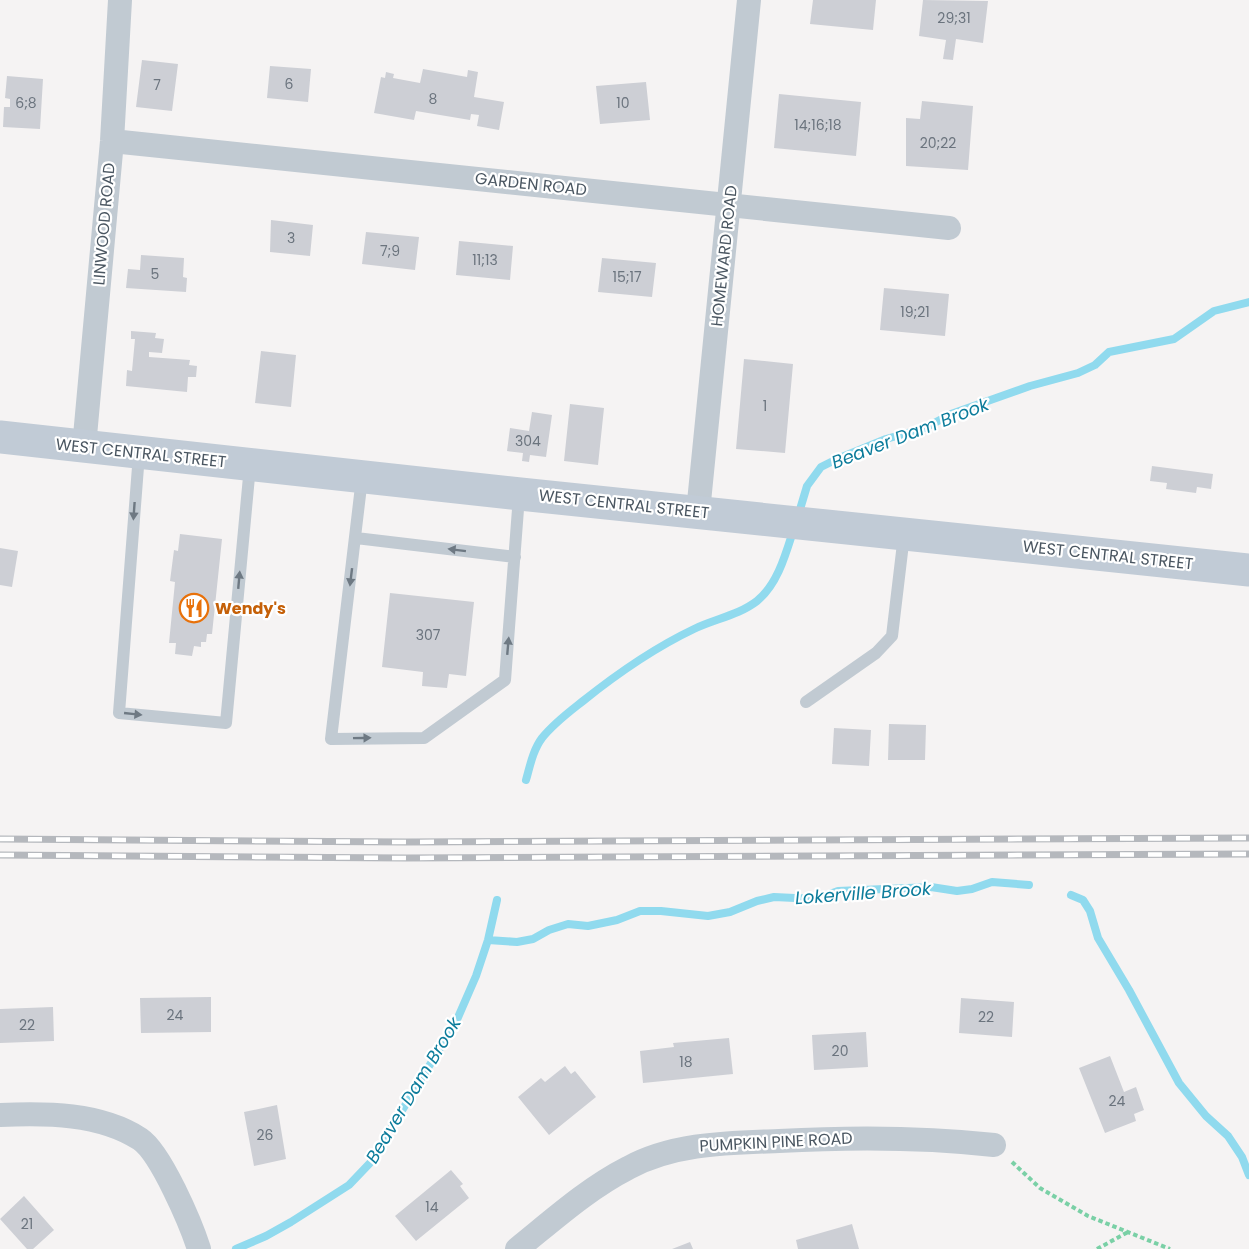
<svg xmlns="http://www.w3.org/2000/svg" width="1249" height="1249" font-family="Poppins,sans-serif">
  <rect width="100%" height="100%" fill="#f5f3f3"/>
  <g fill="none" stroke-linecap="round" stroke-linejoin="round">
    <path stroke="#90daee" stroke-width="8" d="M 798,516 L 807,486 L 821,467 L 837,459 L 886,439 L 925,428 L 951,414 L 1030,386 L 1078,373 L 1095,365 L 1109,352 L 1174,339 L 1214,311 L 1249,302
      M 526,780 C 530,766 533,750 542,738 C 554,723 569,712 583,701 C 618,673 654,648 694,629 C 715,619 739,615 757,601 C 778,584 786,553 794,528
      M 1071,895 L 1083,900 L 1090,911 L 1098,938 L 1129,990 L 1179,1083 L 1206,1116 L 1228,1136 L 1242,1157 L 1249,1175
      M 488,940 L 517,942 L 533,939 L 549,930 L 568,924 L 588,926 L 617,920 L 640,911 L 661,911 L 708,916 L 730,912 L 757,901 L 774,897 L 816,899 L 838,891 L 931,887 L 957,891 L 972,889 L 992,882 L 1029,885
      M 236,1249 L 266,1236 L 291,1222 L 349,1185 L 370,1163 L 456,1022 L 476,976 L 488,940 L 497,900"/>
  </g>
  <path fill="#cdcfd5" d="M 813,0 L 876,0 L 873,30 L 810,24 Z
    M 923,0 L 988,1 L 983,43 L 956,39 L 953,60 L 943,59 L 946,40 L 919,36 Z
    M 142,60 L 178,64 L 172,111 L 136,107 Z
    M 270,66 L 311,69 L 308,102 L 267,98 Z
    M 423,69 L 467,77 L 468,70 L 478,72 L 474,97 L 504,102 L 499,130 L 477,126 L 479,115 L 471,114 L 470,120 L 416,111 L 414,120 L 374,113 L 381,77 L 385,78 L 386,72 L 394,74 L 393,78 L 420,83 Z
    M 7,76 L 43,79 L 40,129 L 3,127 L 4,107 L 10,107 L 10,99 L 5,98 Z
    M 646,82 L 650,120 L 600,124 L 596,86 Z
    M 779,94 L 861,102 L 856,156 L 774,148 Z
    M 922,101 L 973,106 L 968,170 L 906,166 L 906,118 L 920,119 Z
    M 271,220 L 313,225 L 310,256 L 270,252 Z
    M 366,232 L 419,237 L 415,270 L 362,264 Z
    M 459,241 L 513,246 L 510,280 L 456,275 Z
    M 141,255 L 184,258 L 183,277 L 187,278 L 186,292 L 126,288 L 128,269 L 140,270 Z
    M 602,258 L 656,263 L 652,297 L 598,292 Z
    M 884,288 L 949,294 L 945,336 L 880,330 Z
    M 131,331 L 156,333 L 155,338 L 164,339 L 162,353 L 149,352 L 149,357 L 190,360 L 189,365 L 197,366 L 196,377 L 188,377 L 187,392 L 126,386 L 127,370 L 132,371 L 135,339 L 131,339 Z
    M 261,351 L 296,355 L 291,407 L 255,403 Z
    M 744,359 L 793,364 L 785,453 L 736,449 Z
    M 570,404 L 604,408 L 598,465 L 564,461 Z
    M 532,412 L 552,415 L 546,457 L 530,455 L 529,462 L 522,461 L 523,453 L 507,451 L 510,428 L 529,431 Z
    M 1152,466 L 1213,474 L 1211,489 L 1197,487 L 1196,493 L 1166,489 L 1167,483 L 1150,481 Z
    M 180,534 L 222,539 L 212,634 L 207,634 L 206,642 L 201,642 L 201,647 L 194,646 L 192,656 L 175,654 L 176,643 L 169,643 L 175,582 L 170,581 L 174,550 L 178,551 Z
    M 0,548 L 18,551 L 12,587 L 0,585 Z
    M 390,593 L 474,602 L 466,676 L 449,674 L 447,688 L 422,686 L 423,672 L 382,667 Z
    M 889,724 L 926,725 L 925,760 L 888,760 Z
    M 834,728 L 871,730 L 869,766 L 832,764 Z
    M 211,997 L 211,1032 L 141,1033 L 140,998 Z
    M 961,998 L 1014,1002 L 1012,1037 L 959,1033 Z
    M 53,1007 L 54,1041 L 0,1043 L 0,1009 Z
    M 866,1032 L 868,1067 L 814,1070 L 812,1035 Z
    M 729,1038 L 733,1074 L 643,1083 L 640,1051 L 674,1047 L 673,1043 Z
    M 1110,1056 L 1124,1092 L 1136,1087 L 1144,1110 L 1134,1114 L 1136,1121 L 1105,1133 L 1079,1068 Z
    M 565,1066 L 571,1074 L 575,1071 L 596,1097 L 549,1135 L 518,1097 L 541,1078 L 545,1082 Z
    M 277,1105 L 286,1159 L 254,1166 L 244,1112 Z
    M 451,1170 L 463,1184 L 460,1186 L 469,1198 L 416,1241 L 395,1216 Z
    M 24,1196 L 54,1230 L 33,1249 L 27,1249 L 0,1219 Z
    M 852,1224 L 859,1249 L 798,1249 L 796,1240 Z
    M 690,1242 L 693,1249 L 672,1249 Z"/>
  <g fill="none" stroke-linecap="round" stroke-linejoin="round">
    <path stroke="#7ad0a6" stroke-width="4" stroke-dasharray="4.5 3" stroke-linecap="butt" d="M 1012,1162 L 1040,1188 L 1088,1216 L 1170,1249
      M 1097,1249 L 1128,1232"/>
    <path stroke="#c1cad2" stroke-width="12" d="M 139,454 L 119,713 L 226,723 L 250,466
      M 362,478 L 331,739 L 424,738 L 505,680 L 519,496
      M 356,538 L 515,557
      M 806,702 L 876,653 L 892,636 L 904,535"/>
    <path stroke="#c1cad2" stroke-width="24" d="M 112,141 L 949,228
      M 84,447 L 112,141 L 120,0
      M 698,512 L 749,0
      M 0,1115 C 46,1113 100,1113 140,1139 C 161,1153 191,1224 199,1249
      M 517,1249 C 552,1221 587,1189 628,1168 C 674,1143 728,1143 779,1141 C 851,1137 922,1137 994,1145"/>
    <path stroke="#c1cbd6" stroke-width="33" d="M 0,437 L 520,494 L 1249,570"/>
    <g stroke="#b5b8bd" stroke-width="7">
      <path id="rail" d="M 0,839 L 406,842 L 1249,838
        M 0,855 L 406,858 L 1249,854"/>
    </g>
    <use href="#rail" stroke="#fff" stroke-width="4.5" stroke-dasharray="14" stroke-linecap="butt"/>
  </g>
  <defs><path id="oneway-solid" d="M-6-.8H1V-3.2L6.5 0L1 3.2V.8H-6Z" transform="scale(1.5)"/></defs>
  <g fill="#6e7983">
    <use href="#oneway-solid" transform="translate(134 511) rotate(94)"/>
    <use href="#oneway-solid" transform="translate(457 550) rotate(-173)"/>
    <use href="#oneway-solid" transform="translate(351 577) rotate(97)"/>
    <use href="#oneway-solid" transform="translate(239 580) rotate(-85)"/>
    <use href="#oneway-solid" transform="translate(508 646) rotate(-85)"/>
    <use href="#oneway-solid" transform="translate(133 714) rotate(6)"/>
    <use href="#oneway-solid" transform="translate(362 738) rotate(-1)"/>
  </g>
  <defs>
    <g id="restaurant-ring" transform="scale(1.5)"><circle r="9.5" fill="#fff" stroke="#e8710a" stroke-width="1.5"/><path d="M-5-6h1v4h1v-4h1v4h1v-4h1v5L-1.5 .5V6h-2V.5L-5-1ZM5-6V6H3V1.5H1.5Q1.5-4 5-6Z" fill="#e8710a"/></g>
  </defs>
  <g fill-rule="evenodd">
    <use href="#restaurant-ring" x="194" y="608"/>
  </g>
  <g text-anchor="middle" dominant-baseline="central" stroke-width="4.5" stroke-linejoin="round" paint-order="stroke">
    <g font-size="14" fill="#6b747e">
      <text x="954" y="18">29;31</text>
      <text x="289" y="84">6</text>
      <text x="157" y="85">7</text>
      <text x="433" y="99">8</text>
      <text x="26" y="103">6;8</text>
      <text x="623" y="103">10</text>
      <text x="818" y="125">14;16;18</text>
      <text x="938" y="143">20;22</text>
      <text x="291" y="238">3</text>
      <text x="390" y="251">7;9</text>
      <text x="485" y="260">11;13</text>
      <text x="155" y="274">5</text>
      <text x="627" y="277">15;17</text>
      <text x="915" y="312">19;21</text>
      <text x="765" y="406">1</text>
      <text x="528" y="441">304</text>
      <text x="428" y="635">307</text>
      <text x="175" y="1015">24</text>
      <text x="986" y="1017">22</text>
      <text x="27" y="1025">22</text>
      <text x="840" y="1051">20</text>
      <text x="686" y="1062">18</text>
      <text x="1117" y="1101">24</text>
      <text x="265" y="1135">26</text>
      <text x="432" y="1207">14</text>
      <text x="27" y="1224">21</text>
    </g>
    <g font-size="16" fill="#4a5661" stroke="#fff">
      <text transform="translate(531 184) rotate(6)">GARDEN ROAD</text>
      <text transform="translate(104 224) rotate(-85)">LINWOOD ROAD</text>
      <text transform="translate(724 256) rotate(-84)">HOMEWARD ROAD</text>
      <text transform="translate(141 453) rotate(6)">WEST CENTRAL STREET</text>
      <text transform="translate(624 504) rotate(6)">WEST CENTRAL STREET</text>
      <text transform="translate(1108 555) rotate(6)">WEST CENTRAL STREET</text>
      <text transform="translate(776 1142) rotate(-3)">PUMPKIN PINE ROAD</text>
    </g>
    <g font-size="16" font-weight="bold" fill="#c56008" stroke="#fff" text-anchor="start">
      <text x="215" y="608">Wendy's</text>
    </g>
    <g font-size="18" font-style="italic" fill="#0c7c9b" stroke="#fff">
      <text transform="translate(910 433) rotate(-21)">Beaver Dam Brook</text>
      <text transform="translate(863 893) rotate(-4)">Lokerville Brook</text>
      <text transform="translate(413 1090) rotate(-59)">Beaver Dam Brook</text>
    </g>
  </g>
</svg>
